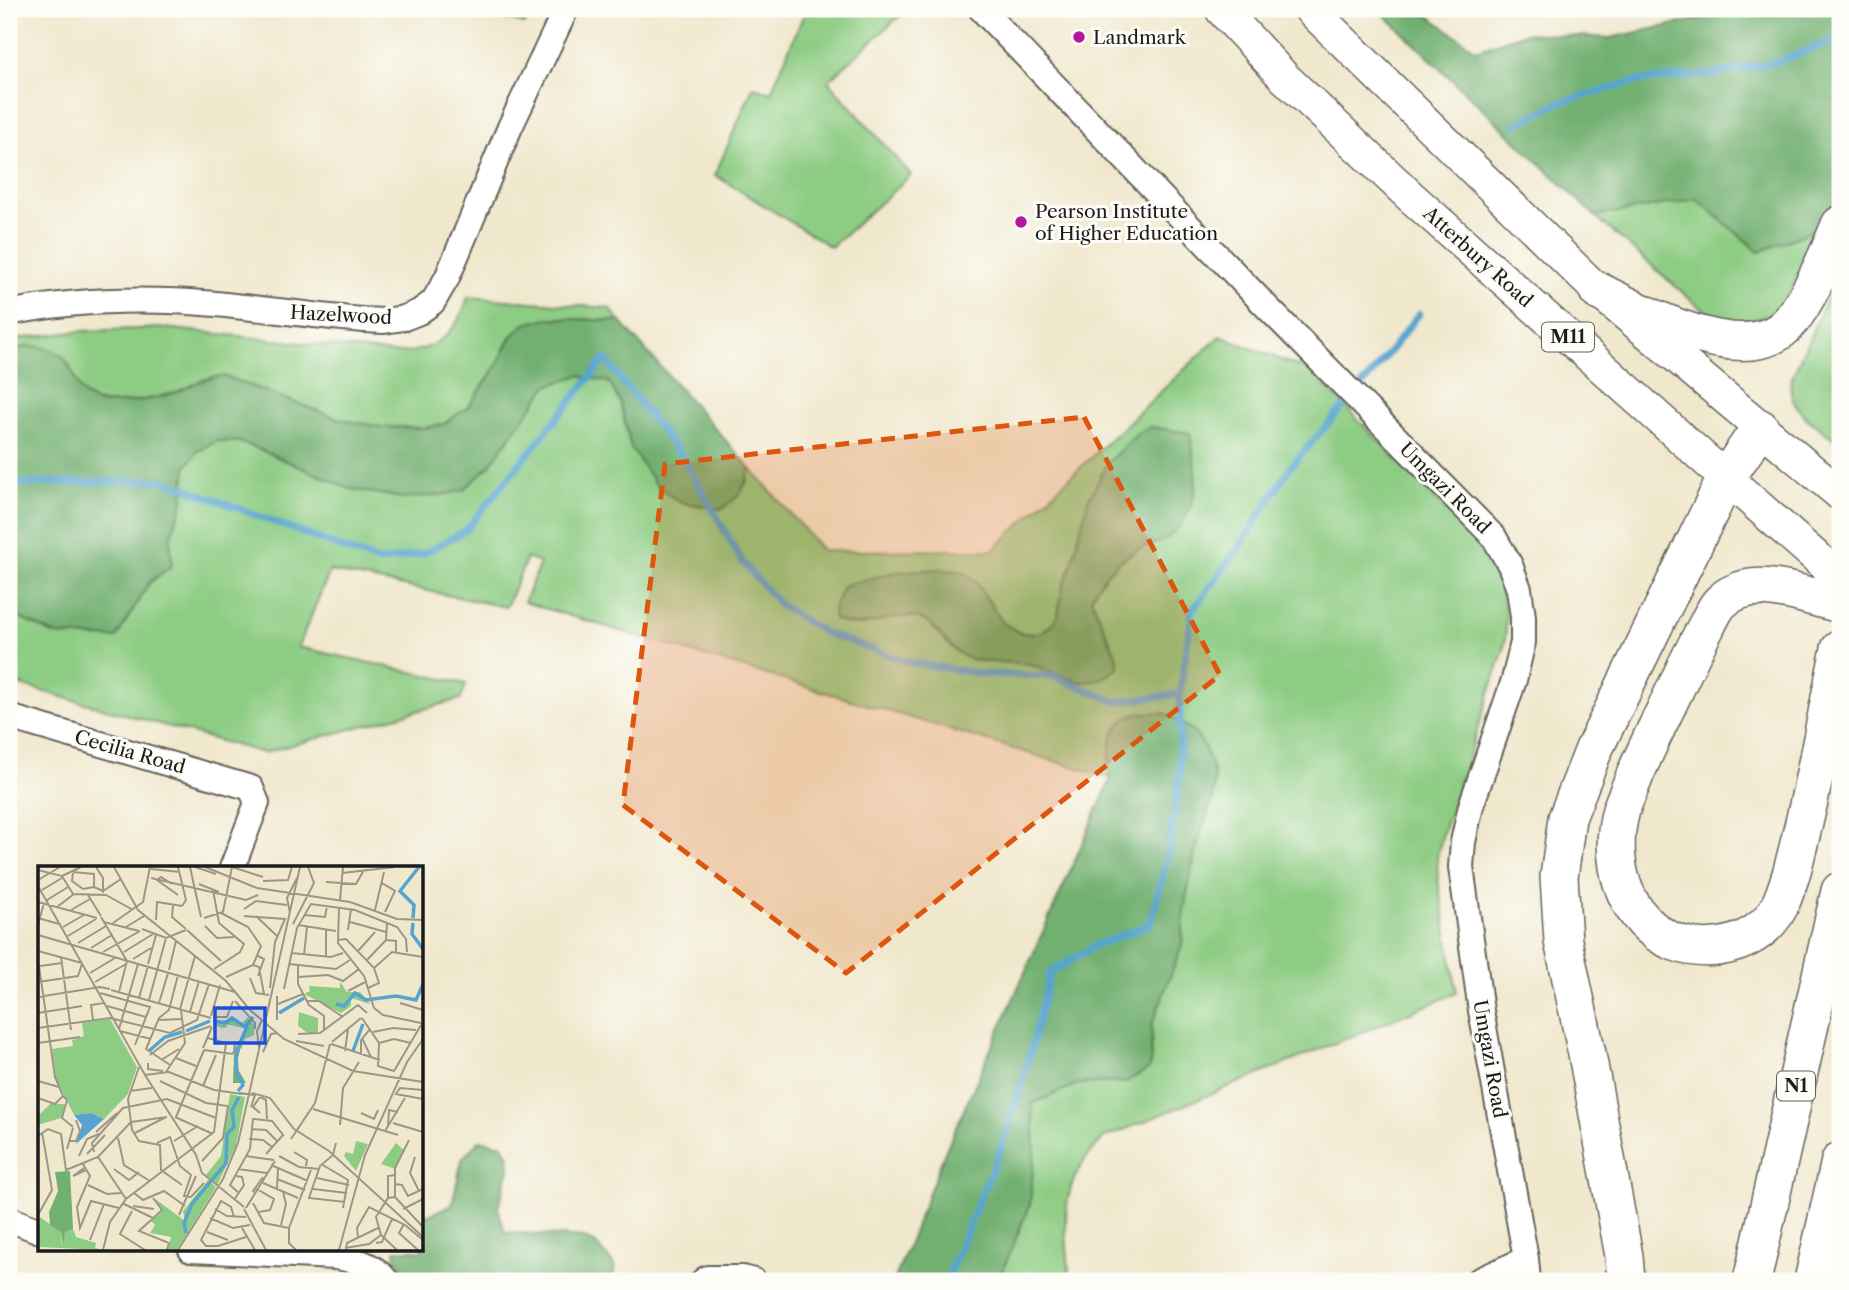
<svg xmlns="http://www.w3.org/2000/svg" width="1849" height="1290" font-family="'Libre Caslon Text',serif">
  <rect width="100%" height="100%" fill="#fdfcf7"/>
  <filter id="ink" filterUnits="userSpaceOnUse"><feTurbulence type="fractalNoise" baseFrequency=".0143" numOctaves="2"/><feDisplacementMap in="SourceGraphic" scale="14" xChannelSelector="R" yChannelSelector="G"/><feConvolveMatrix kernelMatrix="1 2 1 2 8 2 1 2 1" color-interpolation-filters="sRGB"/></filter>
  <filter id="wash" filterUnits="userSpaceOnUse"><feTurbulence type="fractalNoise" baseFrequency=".00686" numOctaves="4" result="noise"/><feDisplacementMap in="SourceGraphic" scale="28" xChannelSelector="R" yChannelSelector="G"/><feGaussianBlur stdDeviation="1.57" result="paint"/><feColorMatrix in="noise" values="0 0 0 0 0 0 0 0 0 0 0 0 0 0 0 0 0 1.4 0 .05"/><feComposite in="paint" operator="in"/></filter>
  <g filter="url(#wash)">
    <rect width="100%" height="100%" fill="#f0e8cd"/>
    <path fill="#8dcc83" stroke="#547450" stroke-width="2" fill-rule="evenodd" d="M 463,9 L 532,9 L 525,24 Z
      M 806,9 L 898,9 L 902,14 L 828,81 L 911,175 L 831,247 L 715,175 L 753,87 L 771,92 Z
      M 1697,199 L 1759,252 L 1824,226 L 1779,311 C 1749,325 1726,324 1698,306 L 1595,216 Z
      M 1840,269 L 1840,443 C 1817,425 1783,410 1792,377 Z
      M 468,297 L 609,308 L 620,321 L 548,318 L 512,336 L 495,369 L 468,407 L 444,424 L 424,428 L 381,427 L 339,419 L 224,376 C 206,376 190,387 173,393 C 152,400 105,410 87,397 C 76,390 73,375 68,364 L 16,350 L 9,359 L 9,340 L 82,331 L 164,328 L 393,353 C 433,353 457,335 468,297 Z
      M 1220,336 L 1312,372 L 1476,541 L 1488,557 L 1497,576 L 1506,613 L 1506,631 L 1504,649 L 1443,833 L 1437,857 L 1438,880 L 1457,993 L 1104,1138 C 1056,1184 1065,1221 1070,1281 L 998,1281 L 1030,1204 L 1035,1146 L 1031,1104 L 1077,1084 L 1126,1082 L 1150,1068 L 1152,1024 L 1182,945 L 1184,909 L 1195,852 L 1214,793 L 1204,746 L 1194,731 L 1164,713 L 1108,758 L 1111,778 L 524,602 L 540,563 L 527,558 L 506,607 L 330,571 L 298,647 L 466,684 L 461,699 L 263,753 L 9,682 L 9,613 L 56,635 L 116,638 L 149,583 L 172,565 L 170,537 L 182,506 L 186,467 L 197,452 L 216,441 L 239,442 L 254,447 L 351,489 L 403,498 L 489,466 L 547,386 L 579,375 L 609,382 L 620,402 L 631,449 L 679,502 L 722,509 L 747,482 L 750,468 L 823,551 L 993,550 ZM 1195,491 L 1166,539 L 1139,549 L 1113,566 L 1100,581 L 1091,598 L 1118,660 L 1083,682 L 1028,664 L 969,659 L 953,649 L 926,620 L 916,617 L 891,617 L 861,626 L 843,623 L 974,579 L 1003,623 L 1020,633 L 1039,633 L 1050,626 L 1058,615 L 1063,586 L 1071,567 Z"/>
    <path fill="#72b071" stroke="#476646" stroke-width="2" d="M 1378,9 L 1419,9 L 1476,50 L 1525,33 L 1610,38 L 1747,9 L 1840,9 L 1840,189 L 1824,226 L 1759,252 L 1697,199 L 1595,216 Z
      M 548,318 L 620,321 L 750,468 C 745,489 739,498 721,509 L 679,502 L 657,486 L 631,448 L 620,402 L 609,382 L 579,375 L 547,386 L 489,466 L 464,490 L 442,495 L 403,498 L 351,489 L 254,447 L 239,442 L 216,441 L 197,452 L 186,467 L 182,506 L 170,537 L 172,565 L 149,583 L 116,638 L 56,635 L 9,613 L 9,359 C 11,357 12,353 15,351 C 27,342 50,347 61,355 C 78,370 72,397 100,403 C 114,406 159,398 174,393 C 190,387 206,376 224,376 L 339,419 L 381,427 L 424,428 L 444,424 L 468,407 L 495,369 L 512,336 L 525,324 Z
      M 1151,427 L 1190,433 C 1196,466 1203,503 1176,529 C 1173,533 1169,538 1164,540 C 1157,544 1147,545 1139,549 C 1117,560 1102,576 1091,598 L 1118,660 L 1118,669 C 1107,676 1097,683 1084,682 C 1067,681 1045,667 1027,664 C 1011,661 981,664 968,658 C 948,651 937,622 918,618 C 888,611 863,635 834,619 L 833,609 L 844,585 L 895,572 L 938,569 L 964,572 L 974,579 L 1003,623 L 1020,633 L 1039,633 L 1050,626 L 1058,615 L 1063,586 L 1071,567 L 1088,500 L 1108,462 L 1139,432 Z
      M 1164,713 L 1194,731 L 1204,746 L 1214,774 L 1214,793 L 1195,852 L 1184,909 L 1182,945 L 1152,1024 L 1150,1068 L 1126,1082 L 1077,1084 L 1032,1104 L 1035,1146 L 1030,1204 L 998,1281 L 894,1281 L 945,1152 L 1111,779 C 1108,755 1107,721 1137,714 C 1145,712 1156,713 1164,713 Z
      M 479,1140 L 503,1145 L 509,1156 L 509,1169 L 498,1208 L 505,1232 L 584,1238 L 596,1244 L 616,1267 L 610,1281 L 408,1281 L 396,1257 L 395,1250 L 422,1250 L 422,1218 L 452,1205 L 462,1159 Z"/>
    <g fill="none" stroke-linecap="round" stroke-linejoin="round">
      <path stroke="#56a4cf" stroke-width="7" d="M 1515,125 L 1558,103 L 1637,81 L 1715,74 L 1778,62 L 1840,38
        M 9,484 L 164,480 L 379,562 L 425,553 L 466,530 L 605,359 L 685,461 L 743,563 L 780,605 L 825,633 L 908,662 L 982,674 L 1053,676 L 1117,702 L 1180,694 L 1192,611 L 1243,542 L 1291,466 L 1372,374 L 1419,314
        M 946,1281 L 1002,1145 L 1025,1073 L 1050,973 L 1094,946 L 1150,924 L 1168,855 L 1180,775 L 1180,694"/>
    </g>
  </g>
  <g filter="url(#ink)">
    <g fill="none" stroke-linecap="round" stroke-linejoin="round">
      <g stroke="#66635a" stroke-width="28">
        <path id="minor" d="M 981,9 L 1261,301 L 1494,537 L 1510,565 L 1519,589 L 1523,617 L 1523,642 L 1514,680 L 1471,806 L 1463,842 L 1461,867 L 1481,1011 L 1526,1259 L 1528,1281
          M 9,313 C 77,299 147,298 216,304 C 266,309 315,316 364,320 L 384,321 L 404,318 L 419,312 L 433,302 L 447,278 L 510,127 L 566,9
          M 9,717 L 251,788 L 257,803 L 232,868
          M 9,1219 L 40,1231
          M 191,1250 L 335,1257 C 356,1260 373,1263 387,1281
          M 703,1281 L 707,1278 L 743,1278 L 754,1281
          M 1478,1281 L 1526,1259"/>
      </g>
      <g stroke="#66635a" stroke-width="35">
        <path id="major" d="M 1221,9 L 1285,78 L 1410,196 L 1726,478 L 1840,578
          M 1310,9 L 1598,291 L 1840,494"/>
      </g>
      <g stroke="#66635a" stroke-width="40">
        <path id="highway" d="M 1598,291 C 1642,313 1744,369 1787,325 C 1806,305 1829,252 1840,225
          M 1840,604 C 1808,597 1763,577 1732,594 C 1727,596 1723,600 1719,604 C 1714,610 1710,619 1706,627 C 1697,644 1688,661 1680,679 C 1665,711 1649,742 1635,775 C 1631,786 1625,798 1621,810 C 1616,828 1615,849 1618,867 C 1622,890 1633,912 1650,927 C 1687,961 1756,952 1779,907 C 1790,883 1796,856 1802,831 C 1817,771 1827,709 1840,649
          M 1626,1281 L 1624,1256 L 1587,1054 L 1563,941 L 1559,877 L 1567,818 L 1594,749 L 1726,478 L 1760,428
          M 1752,1281 L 1840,891
          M 1813,1281 L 1840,1161"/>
      </g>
      <use href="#minor" stroke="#fff" stroke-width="24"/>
      <use href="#major" stroke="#fff" stroke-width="32"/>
      <use href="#highway" stroke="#fff" stroke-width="37"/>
    </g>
  </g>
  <path fill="#de560d" fill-opacity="0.2" stroke="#de560d" stroke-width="5" stroke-dasharray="14 9" stroke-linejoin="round" d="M 1084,417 L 1220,675 L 846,973 L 623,805 L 665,464 Z"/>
  <g fill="#b5179e" stroke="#fdfcf7" stroke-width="2.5">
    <circle cx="1079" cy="37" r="7"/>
    <circle cx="1021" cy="222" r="7"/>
  </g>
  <g text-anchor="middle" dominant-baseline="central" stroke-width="6" stroke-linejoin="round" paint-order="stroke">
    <g fill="#fdfcf7" stroke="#605f5e" stroke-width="2">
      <rect x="1542" y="322.5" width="52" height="29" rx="5"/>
      <rect x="1777" y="1071.5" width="38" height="29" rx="5"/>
    </g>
    <g font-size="18" font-weight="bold" fill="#1c1c1c">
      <text x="1568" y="337">M11</text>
      <text x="1796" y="1086">N1</text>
    </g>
    <g font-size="19" fill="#1c1c1c" stroke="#fdfcf7" text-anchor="start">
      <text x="1093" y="37">Landmark</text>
      <text x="1035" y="211">Pearson Institute<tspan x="1035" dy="22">of Higher Education</tspan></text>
    </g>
    <g font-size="19" fill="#1c1c1c" stroke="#fdfcf7">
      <text transform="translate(1478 257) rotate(42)">Atterbury Road</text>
      <text transform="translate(341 315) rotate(3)">Hazelwood</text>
      <text transform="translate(1445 488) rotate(45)">Umgazi Road</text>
      <text transform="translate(130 752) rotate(16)">Cecilia Road</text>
      <text transform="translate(1490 1059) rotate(80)">Umgazi Road</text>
    </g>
  </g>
  <g transform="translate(38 866)">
    <rect width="385" height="385" fill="#f0e8cd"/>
    <path d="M 302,116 L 309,126 L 322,126 L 332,138 L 313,132 L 313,140 L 303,147 L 266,128 L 272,125 L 271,120 L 302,122 ZM 261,146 L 280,152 L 280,166 L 271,168 L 260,160 ZM 210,151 L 217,160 L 216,169 L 207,173 L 203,184 L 203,179 L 210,163 L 187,158 L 190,161 L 184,162 L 174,158 L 193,152 L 204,157 ZM 72,153 L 99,201 L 90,228 L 66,253 L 53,247 L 36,249 L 18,213 L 14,183 L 35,180 L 34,174 L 46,170 L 44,157 ZM 192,228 L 207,231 L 198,280 L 179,319 L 168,309 L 183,290 ZM 12,238 L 27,238 L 23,252 L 0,259 L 0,250 ZM 318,275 L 330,278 L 318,305 L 306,290 L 308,286 L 315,288 ZM 358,277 L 367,285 L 357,303 L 343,298 ZM 170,314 L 178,321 L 139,384 L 130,384 L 133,371 L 112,367 L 117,359 L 113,355 L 125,345 L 116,332 L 147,355 L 145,345 ZM 2,351 L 23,366 L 24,380 L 27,366 L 35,363 L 38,371 L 58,377 L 57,382 L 64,384 L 0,381 Z" fill="#8dcc83"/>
    <path d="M 208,161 L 198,200 L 208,217 L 195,217 L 196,189 ZM 32,305 L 35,363 L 27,366 L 25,380 L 23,366 L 12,359 L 11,346 L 20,325 L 17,306 Z" fill="#72b071"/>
    <path d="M 53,247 L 66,253 L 38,278 L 44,259 L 36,249 Z" fill="#56a4cf"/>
    <path fill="none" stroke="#56a4cf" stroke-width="3.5" d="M 375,52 L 376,39 L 362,25 L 381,1M 375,57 L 374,68 L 385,83M 298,138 L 306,140 L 317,127 L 328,134 L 358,130 L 378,134 L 385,118M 241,147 L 266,132M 175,155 L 188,157 L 194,152 L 207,161 L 215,151M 148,165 L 172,155M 111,185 L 127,171 L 144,166M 315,185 L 325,158M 200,225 L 205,219 L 199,207 L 198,186 L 209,161M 148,367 L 146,357 L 154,338 L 188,297 L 189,268 L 196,261 L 194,244 L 201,231"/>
    <path fill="none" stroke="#9b9686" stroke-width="2" d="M 58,1 L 65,12 L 65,27M 76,1 L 100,44 L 188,115 L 212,144 L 246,173 L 315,205 L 385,216M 140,1 L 148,34 L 144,40M 152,1 L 163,51M 157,1 L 178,8M 167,1 L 219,22 L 312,36 L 359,53 L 385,54M 194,1 L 225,11M 113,3 L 142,6M 0,4 L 24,10 L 35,28 L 68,29 L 95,44M 35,6 L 56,8 L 56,21 L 45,23M 35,7 L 34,15 L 45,23M 304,7 L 357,1M 24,10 L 43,1M 113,12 L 208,34 L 220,29M 0,14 L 22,1M 225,15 L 250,14 L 254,1M 288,16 L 318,18 L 326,4M 344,17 L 357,25 L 347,46M 134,18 L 123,11 L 119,14 L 140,29M 161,18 L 181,26M 0,20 L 107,209 L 131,206 L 176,224 L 204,228M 56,21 L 65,25 L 83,13M 4,24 L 24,12M 175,24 L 181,57 L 206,78 L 202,86 L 176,103M 50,29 L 63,50M 9,34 L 30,21M 302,34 L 305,1M 0,36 L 59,52M 135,40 L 134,51 L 148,63M 19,41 L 36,28M 301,41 L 300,77 L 326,110 L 336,142 L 345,149 L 383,157M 206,43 L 218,35 L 249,39M 33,44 L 52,33M 337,44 L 346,6M 183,47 L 210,61 L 223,80 L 215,99 L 188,111M 252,47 L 249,32 L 259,12M 266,49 L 287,51 L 289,40M 206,50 L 247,53 L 237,76 L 232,122M 218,50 L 239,70M 63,51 L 89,95 L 81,126M 0,52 L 21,58M 166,52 L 185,46 L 194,1M 118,54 L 119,36 L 144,40M 66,56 L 101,65M 312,56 L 348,66M 75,57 L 105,36 L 112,1M 255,58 L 276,17 L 270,1M 0,59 L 6,37M 260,59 L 298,65M 167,60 L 179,72 L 196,71M 25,61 L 46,49M 88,61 L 106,50M 104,63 L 128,72 L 148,64M 149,64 L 183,95M 310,64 L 313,43M 0,69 L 197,126M 30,70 L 58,53M 300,74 L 308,73 L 336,102 L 341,117 L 330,122M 348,74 L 358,75 L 358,86M 40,77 L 68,60M 53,82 L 74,69M 0,85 L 44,97M 320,85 L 337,66M 65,86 L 102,65M 86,86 L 115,68M 254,87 L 293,91 L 305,87M 266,89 L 269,61M 220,90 L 226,93 L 220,110M 23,91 L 33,164M 288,91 L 288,63M 95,93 L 113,82M 329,94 L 348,74 L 349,57M 110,98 L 118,69M 251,98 L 298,103 L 312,94M 215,99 L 221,101 L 226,128M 2,100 L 24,97M 260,100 L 260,118 L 271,139 L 286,150 L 286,165M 336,102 L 354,86 L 385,91M 131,104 L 138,75M 52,107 L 77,92M 260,111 L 290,109 L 305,115 L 321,103M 212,112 L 218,127 L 231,129M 0,116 L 40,110 L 44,98M 57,116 L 88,98M 246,123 L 259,62 L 273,38 L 317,44 L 359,61 L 368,73 L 369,86M 73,124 L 173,152M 310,125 L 329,115M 62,127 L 112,141 L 97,179M 239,130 L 239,154M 0,131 L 62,121 L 72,123M 101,132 L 110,100M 111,134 L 128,72M 197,135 L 217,157 L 217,163M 268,135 L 281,135 L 305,151M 121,137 L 130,107M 362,137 L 385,144M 240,138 L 265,128M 69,140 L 108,151M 142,143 L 157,90M 152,146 L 161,115M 0,147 L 44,140M 173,150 L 182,119M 175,151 L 189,151 L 195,135M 324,152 L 341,177 L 340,200 L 356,205 L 383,159M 55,154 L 53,139 L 66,137M 120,154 L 144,153M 0,162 L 72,152 L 132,167 L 159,154 L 171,118M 81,163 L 100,98M 82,165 L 113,173M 335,166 L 355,162 L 378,164M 260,168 L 282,167 L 320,139 L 329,147M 324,172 L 333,191M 258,175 L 286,180M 294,176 L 323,152M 0,177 L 42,171M 341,177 L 356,173 L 373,177M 293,178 L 342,194M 165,182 L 174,161M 221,182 L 219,165 L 224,154M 166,184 L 195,188M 307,185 L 310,163M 225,186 L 233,168 L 239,167M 194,188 L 196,186 L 197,184 L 197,176 L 196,186M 112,189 L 130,175 L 173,160M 323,189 L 323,174 L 332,163M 138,192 L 158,200M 123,194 L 141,183M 110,197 L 110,203 L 125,205M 132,199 L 108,183 L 121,152 L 131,144 L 140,109M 101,201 L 90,233 L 94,264 L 101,275 L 122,279 L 123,304 L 144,319M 128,206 L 147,177 L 143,144M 107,209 L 158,289 L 164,307 L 206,341M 0,215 L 21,221M 122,215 L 168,237 L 190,240 L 185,272 L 164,295M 165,220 L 178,189M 385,224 L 362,222 L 358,228 L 385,233M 92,225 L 114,222M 201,227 L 217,229 L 213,241M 214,227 L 232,232 L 256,263 L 291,285 L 385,371M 25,230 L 29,234 L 24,252 L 35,261M 0,232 L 17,238 L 25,230 L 17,211 L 1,100M 275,243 L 360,269M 222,247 L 215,241 L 222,231 L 228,234 L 229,253M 323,247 L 336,253 L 340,244M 137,251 L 175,268M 138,251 L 166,184M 93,256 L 129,251M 355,257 L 385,266M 302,259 L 305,222 L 321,196M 350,259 L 351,244 L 360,246M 214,263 L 228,264 L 239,275M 347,265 L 367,232M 58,266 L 79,247M 97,267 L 128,251M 0,270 L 10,263 L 23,268 L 28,304 L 60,291 L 93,256M 80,272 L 86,299 L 112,315M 211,273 L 225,274 L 234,281M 253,273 L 277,237 L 292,178M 371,274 L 357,302 L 357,331 L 385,361M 31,275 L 38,275 L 42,265 L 38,254M 136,275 L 160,260M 119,277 L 132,271 L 142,300 L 153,309 L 146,330 L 153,331 L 166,317M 298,277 L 295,289 L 282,300 L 271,332 L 307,336M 29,283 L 35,262M 56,286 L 54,277 L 85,242 L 129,233 L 178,252M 256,286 L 269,294 L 268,300M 49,288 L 67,269M 228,288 L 245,269M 41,290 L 49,273 L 61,268M 208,290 L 236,294M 241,290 L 261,301 L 281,303M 60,291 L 88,333M 377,291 L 372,307 L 381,325M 45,298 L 52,310 L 39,341 L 42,362 L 53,335 L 81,342M 283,298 L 310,314 L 305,342M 233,299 L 270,315M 46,302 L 35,310 L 48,304M 76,303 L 91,314 L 101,306M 200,303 L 229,307M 279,312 L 311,319M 239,313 L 267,324M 225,317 L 260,332M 357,318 L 364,319 L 370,330 L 385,323M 50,319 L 69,328 L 83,327M 217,322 L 236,333 L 232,344 L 221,346M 239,323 L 240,302M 275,323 L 309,327M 96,327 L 105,334 L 126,325 L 147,340M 201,327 L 192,319 L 212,283 L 215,253 L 234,255 L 246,270M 218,328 L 215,325 L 225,311M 357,331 L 350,332 L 338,351 L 343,369 L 359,384M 115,332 L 124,344 L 101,365 L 131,377 L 129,384M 350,332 L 350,310 L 357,309M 196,334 L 206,319 L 204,311 L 198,310M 84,337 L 115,352M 215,337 L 226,357 L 251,362M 95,340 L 116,343M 208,342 L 237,295M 177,343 L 189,350 L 208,351M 206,343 L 228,384M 365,343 L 385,333M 94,345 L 82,368 L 107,384M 0,349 L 14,324 L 4,266M 141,349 L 158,310M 196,351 L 193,341 L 183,335 L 163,374 L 168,380 L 180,380 L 208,371M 172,352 L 195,362 L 212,359M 366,358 L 361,367 L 380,384M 243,359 L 248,338 L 245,326M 204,362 L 217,384M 169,366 L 190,374M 320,371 L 319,362 L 331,341 L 367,359 L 385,374M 52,374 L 66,338M 338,377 L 344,376 L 354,353M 307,382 L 331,378 L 343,369M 65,384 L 72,356 L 88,333 L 176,266 L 188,177 L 170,172M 140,384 L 185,313 L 200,277 L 262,1M 258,384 L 251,377 L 251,362 L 274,301M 301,384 L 327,289 L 369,196 L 385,173M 308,384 L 309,377 L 340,362"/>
    <path fill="#1d4ed8" fill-opacity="0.15" stroke="#1d4ed8" stroke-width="3.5" d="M 177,142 L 227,142 L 227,177 L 177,177 Z"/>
    <rect width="385" height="385" fill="none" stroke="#1c1c1c" stroke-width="3.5"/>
  </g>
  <rect width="1849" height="1290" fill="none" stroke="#fdfcf7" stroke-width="35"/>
</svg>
